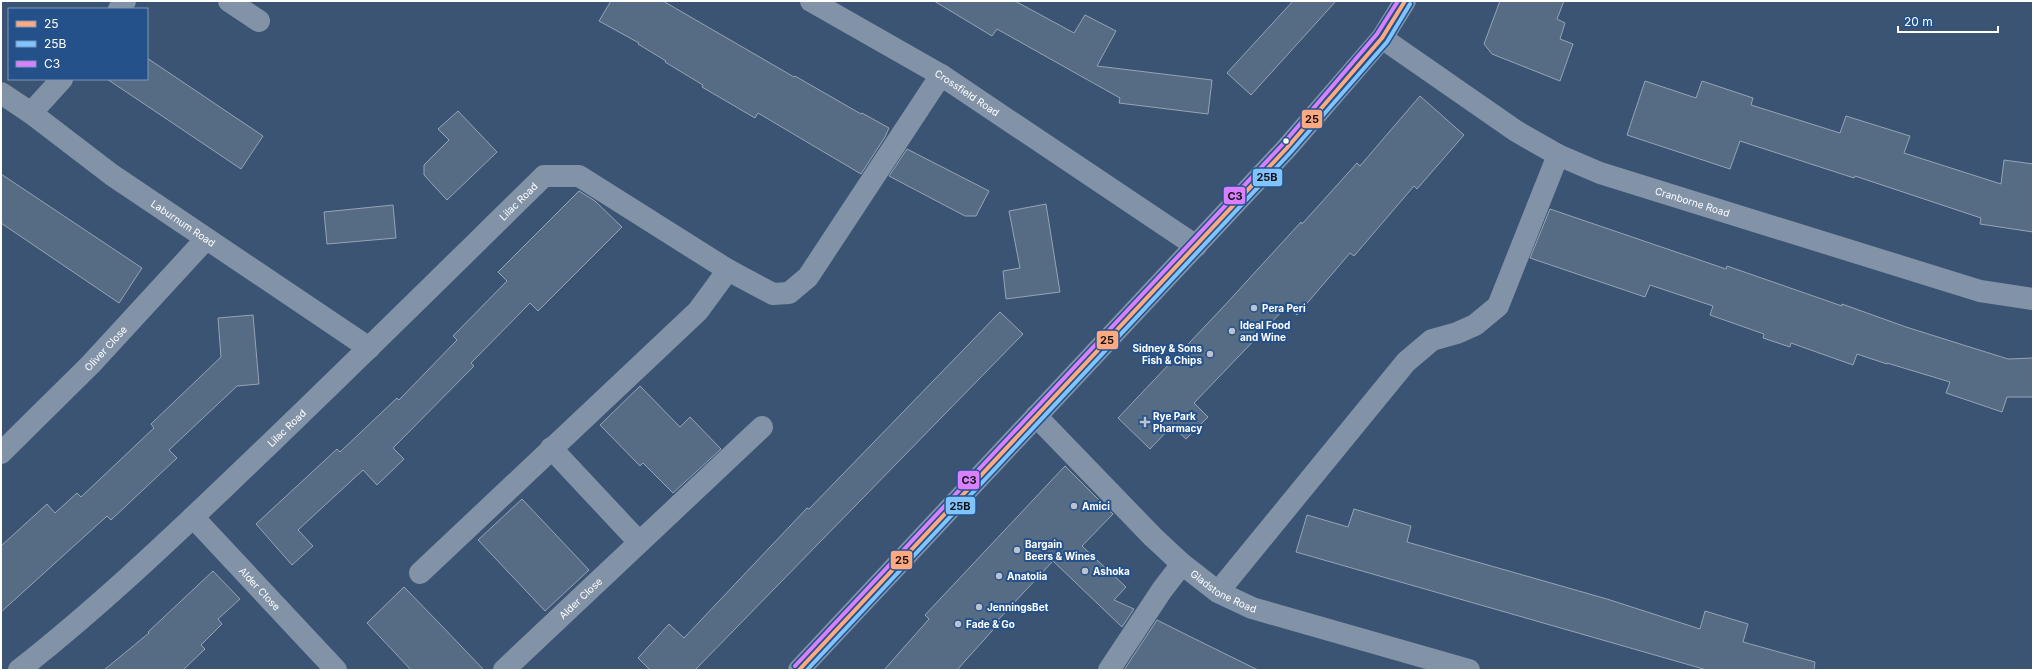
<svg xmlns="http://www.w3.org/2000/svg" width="2034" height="671" font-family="Inter,sans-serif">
  <rect width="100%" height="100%" fill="#3b5473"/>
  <path fill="#566b84" stroke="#96a4b6" d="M 611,1 L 663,1 L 794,77 L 795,76 L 861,114 L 862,113 L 889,128 L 885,137 L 861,174 L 758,113 L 755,118 L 702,87 L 703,85 L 665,62 L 666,61 L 638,44 L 639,43 L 599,21 Z
    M 934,1 L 1015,1 L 1074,33 L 1085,15 L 1116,31 L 1097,66 L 1212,80 L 1208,114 L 1119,103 L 1120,98 L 997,29 L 992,36 Z
    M 1293,1 L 1336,1 L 1251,95 L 1227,73 Z
    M 1500,1 L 1564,1 L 1557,19 L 1565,23 L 1560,39 L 1573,44 L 1560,81 L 1492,54 L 1484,44 Z
    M 147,58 L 263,136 L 241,169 L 107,79 L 147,79 Z
    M 1645,81 L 1696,98 L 1702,81 L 1753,98 L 1751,105 L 1840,133 L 1846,116 L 1910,136 L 1904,153 L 2001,184 L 2004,160 L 2033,164 L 2033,232 L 1980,224 L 1981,218 L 1855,176 L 1854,178 L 1740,141 L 1730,169 L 1627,135 Z
    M 1420,96 L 1464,135 L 1417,189 L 1414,186 L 1354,256 L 1350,253 L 1297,315 L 1287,306 L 1194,403 L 1208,417 L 1186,439 L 1172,426 L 1150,449 L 1118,418 L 1226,304 L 1301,222 L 1302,224 L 1357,163 L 1360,166 Z
    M 458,111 L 497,152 L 447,200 L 424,175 L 424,165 L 449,140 L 438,129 Z
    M 907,149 L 989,191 L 976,216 L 965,216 L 889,176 Z
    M 1,174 L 142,268 L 119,303 L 1,223 Z
    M 579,191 L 595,201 L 622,227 L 538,311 L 530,303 L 471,363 L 474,366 L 393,448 L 404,459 L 377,485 L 363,470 L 298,530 L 313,546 L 292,565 L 256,524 L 337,449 L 340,452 L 397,398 L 399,400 L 457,340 L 453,336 L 507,281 L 498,272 Z
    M 1046,204 L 1060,292 L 1006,299 L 1003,271 L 1020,268 L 1009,211 Z
    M 393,205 L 396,238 L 327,244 L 324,212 Z
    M 1550,209 L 1726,269 L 1727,266 L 1842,306 L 1842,304 L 1906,327 L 2008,359 L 2033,358 L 2033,397 L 2007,397 L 2002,412 L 1946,393 L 1950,382 L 1887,363 L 1887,364 L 1857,354 L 1853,365 L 1791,343 L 1790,347 L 1763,338 L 1764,334 L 1710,315 L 1713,306 L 1650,285 L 1645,297 L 1530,258 Z
    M 1000,312 L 1023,334 L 695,670 L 650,670 L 638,658 L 669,624 L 684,638 L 807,508 L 809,509 Z
    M 253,315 L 259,384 L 237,386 L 169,450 L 177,458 L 111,520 L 107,516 L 1,612 L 1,546 L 47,504 L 55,513 L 77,493 L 81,497 L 154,428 L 151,424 L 221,357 L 218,318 Z
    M 640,386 L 680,427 L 690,417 L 721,449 L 673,493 L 643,463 L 640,466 L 600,425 Z
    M 1065,466 L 1113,514 L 1082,546 L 1126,587 L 1114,600 L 1134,609 L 1122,627 L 1053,561 L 998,620 L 1000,622 L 957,670 L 884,670 L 929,619 L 925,615 Z
    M 522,499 L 589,570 L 545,611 L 478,540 Z
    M 1354,509 L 1411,526 L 1407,542 L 1607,599 L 1700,629 L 1705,611 L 1748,624 L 1743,642 L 1815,662 L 1814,670 L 1707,670 L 1296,552 L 1307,515 L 1348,527 Z
    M 213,571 L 240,599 L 218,619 L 222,624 L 201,645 L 205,649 L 183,670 L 104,670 L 149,633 L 148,632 Z
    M 404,587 L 439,623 L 484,670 L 411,670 L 367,623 Z
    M 1157,620 L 1195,639 L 1258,670 L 1124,670 Z"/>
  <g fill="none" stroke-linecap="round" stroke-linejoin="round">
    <g stroke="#8293a7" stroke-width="22">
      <path d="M 229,1 L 259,21"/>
      <path id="s1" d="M 811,1 L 941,75 L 1196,246"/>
      <path d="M 119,9 L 125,1"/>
      <path id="s2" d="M 1382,38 L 1516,131 L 1558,155 L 1600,173 L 1980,291 L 2033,299"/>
      <path id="s3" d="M 1,93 L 31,113 L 112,175 L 369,348"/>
      <path d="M 31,113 L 62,79"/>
      <path id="s4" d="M 1036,416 L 1153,537 L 1182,564 L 1218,592 L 1252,608 L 1469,670"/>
      <path d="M 551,448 L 639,542"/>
      <path id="s5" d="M 1,453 L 91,364 L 206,239"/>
      <path id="s6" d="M 193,517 L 336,670"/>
      <path d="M 420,573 L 698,311 L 728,270"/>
      <path d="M 1218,592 L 1406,362 L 1432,340 L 1457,333 L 1475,325 L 1498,306 L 1558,155"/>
      <path id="s7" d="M 19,670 C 93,612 162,547 230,482 C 336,381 440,278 544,176 L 579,176 L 728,270 L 773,294 L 789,293 L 808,277 L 941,75"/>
      <path id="s8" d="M 504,670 L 762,427"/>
      <path d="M 799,670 L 1286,149 L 1382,38 L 1405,1"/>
      <path d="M 1109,670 L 1162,590 L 1182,564"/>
    </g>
    <g stroke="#24518a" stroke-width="7">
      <path id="bus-1" d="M 799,670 L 1286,149 L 1382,38 L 1405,1"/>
    </g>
    <g stroke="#24518a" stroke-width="7">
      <path id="bus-2" d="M 807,670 L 1290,153 L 1387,42 L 1410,4"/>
    </g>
    <g stroke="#24518a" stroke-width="7">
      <path id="bus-3" d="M 795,666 L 1282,145 L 1377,34 L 1398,1"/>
    </g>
    <use href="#bus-1" stroke="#ffa980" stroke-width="4"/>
    <use href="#bus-2" stroke="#80c4ff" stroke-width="4"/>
    <use href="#bus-3" stroke="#d880ff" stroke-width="4"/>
  </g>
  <circle fill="#fff" stroke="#24518a" stroke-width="1.5" cx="1286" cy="141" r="3.5"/>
  <g fill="#bac3ce" stroke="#24518a" stroke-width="1.5">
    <circle cx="1254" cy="308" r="4"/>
    <circle cx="1232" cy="331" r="4"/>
    <circle cx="1210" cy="354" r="4"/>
    <path d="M1143 416h4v4h4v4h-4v4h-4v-4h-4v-4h4z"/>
    <circle cx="1074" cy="506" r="4"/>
    <circle cx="1017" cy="550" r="4"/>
    <circle cx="1085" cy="571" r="4"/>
    <circle cx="999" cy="576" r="4"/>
    <circle cx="979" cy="607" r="4"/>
    <circle cx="958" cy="624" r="4"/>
  </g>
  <g text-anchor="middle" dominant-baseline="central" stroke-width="4" stroke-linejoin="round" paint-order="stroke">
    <g font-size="10" fill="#fff" stroke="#24518a">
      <text stroke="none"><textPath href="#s1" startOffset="181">Crossfield Road</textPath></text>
      <text stroke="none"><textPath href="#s7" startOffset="685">Lilac Road</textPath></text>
      <text stroke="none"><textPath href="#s2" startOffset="354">Cranborne Road</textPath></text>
      <text stroke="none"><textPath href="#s3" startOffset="224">Laburnum Road</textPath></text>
      <text stroke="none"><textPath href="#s5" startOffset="148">Oliver Close</textPath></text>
      <text stroke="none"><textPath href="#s7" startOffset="361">Lilac Road</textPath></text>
      <text stroke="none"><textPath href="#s6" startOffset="98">Alder Close</textPath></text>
      <text stroke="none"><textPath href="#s4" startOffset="258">Gladstone Road</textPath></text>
      <text stroke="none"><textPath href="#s8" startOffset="105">Alder Close</textPath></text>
    </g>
    <g font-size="10" font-weight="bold" fill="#fff" stroke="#24518a" text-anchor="start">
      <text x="1262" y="308">Pera Peri</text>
      <text x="1240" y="325">Ideal Food<tspan x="1240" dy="12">and Wine</tspan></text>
      <text x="1202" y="348" text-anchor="end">Sidney &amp; Sons<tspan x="1202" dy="12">Fish &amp; Chips</tspan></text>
      <text x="1153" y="416">Rye Park<tspan x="1153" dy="12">Pharmacy</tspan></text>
      <text x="1082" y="506">Amici</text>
      <text x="1025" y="544">Bargain<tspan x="1025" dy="12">Beers &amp; Wines</tspan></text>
      <text x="1093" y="571">Ashoka</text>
      <text x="1007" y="576">Anatolia</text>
      <text x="987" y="607">JenningsBet</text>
      <text x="966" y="624">Fade &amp; Go</text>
    </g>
  </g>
  <g stroke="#24518a" stroke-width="1.5">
    <rect x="1301" y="109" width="22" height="20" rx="4" fill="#ffa980"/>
    <rect x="1252" y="168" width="31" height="19" rx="4" fill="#80c4ff"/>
    <rect x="1223" y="186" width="23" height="19" rx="4" fill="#d880ff"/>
    <rect x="1096" y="330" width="23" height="20" rx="4" fill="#ffa980"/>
    <rect x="957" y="470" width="23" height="20" rx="4" fill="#d880ff"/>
    <rect x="945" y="496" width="31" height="19" rx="4" fill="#80c4ff"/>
    <rect x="890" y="550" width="23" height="20" rx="4" fill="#ffa980"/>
  </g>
  <g font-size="11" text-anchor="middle" font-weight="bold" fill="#111">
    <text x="1312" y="123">25</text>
    <text x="1267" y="181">25B</text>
    <text x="1235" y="200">C3</text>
    <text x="1107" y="344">25</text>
    <text x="969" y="484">C3</text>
    <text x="960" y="510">25B</text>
    <text x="902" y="564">25</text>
  </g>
  <rect width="2034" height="671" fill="none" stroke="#ffffff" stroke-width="4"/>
  <rect x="8" y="8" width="140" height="72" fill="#24518a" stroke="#7c97b9"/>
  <rect x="16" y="21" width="20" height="6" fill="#ffa980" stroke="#7c97b9"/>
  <text x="44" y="28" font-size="12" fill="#ffffff">25</text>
  <rect x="16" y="41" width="20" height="6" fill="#80c4ff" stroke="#7c97b9"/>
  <text x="44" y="48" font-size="12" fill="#ffffff">25B</text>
  <rect x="16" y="61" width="20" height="6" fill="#d880ff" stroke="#7c97b9"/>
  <text x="44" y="68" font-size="12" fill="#ffffff">C3</text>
  <path d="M1898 26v6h100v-6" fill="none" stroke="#ffffff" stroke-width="2"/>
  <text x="1904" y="26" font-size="12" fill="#ffffff" stroke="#24518a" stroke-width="3" paint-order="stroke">20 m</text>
</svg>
